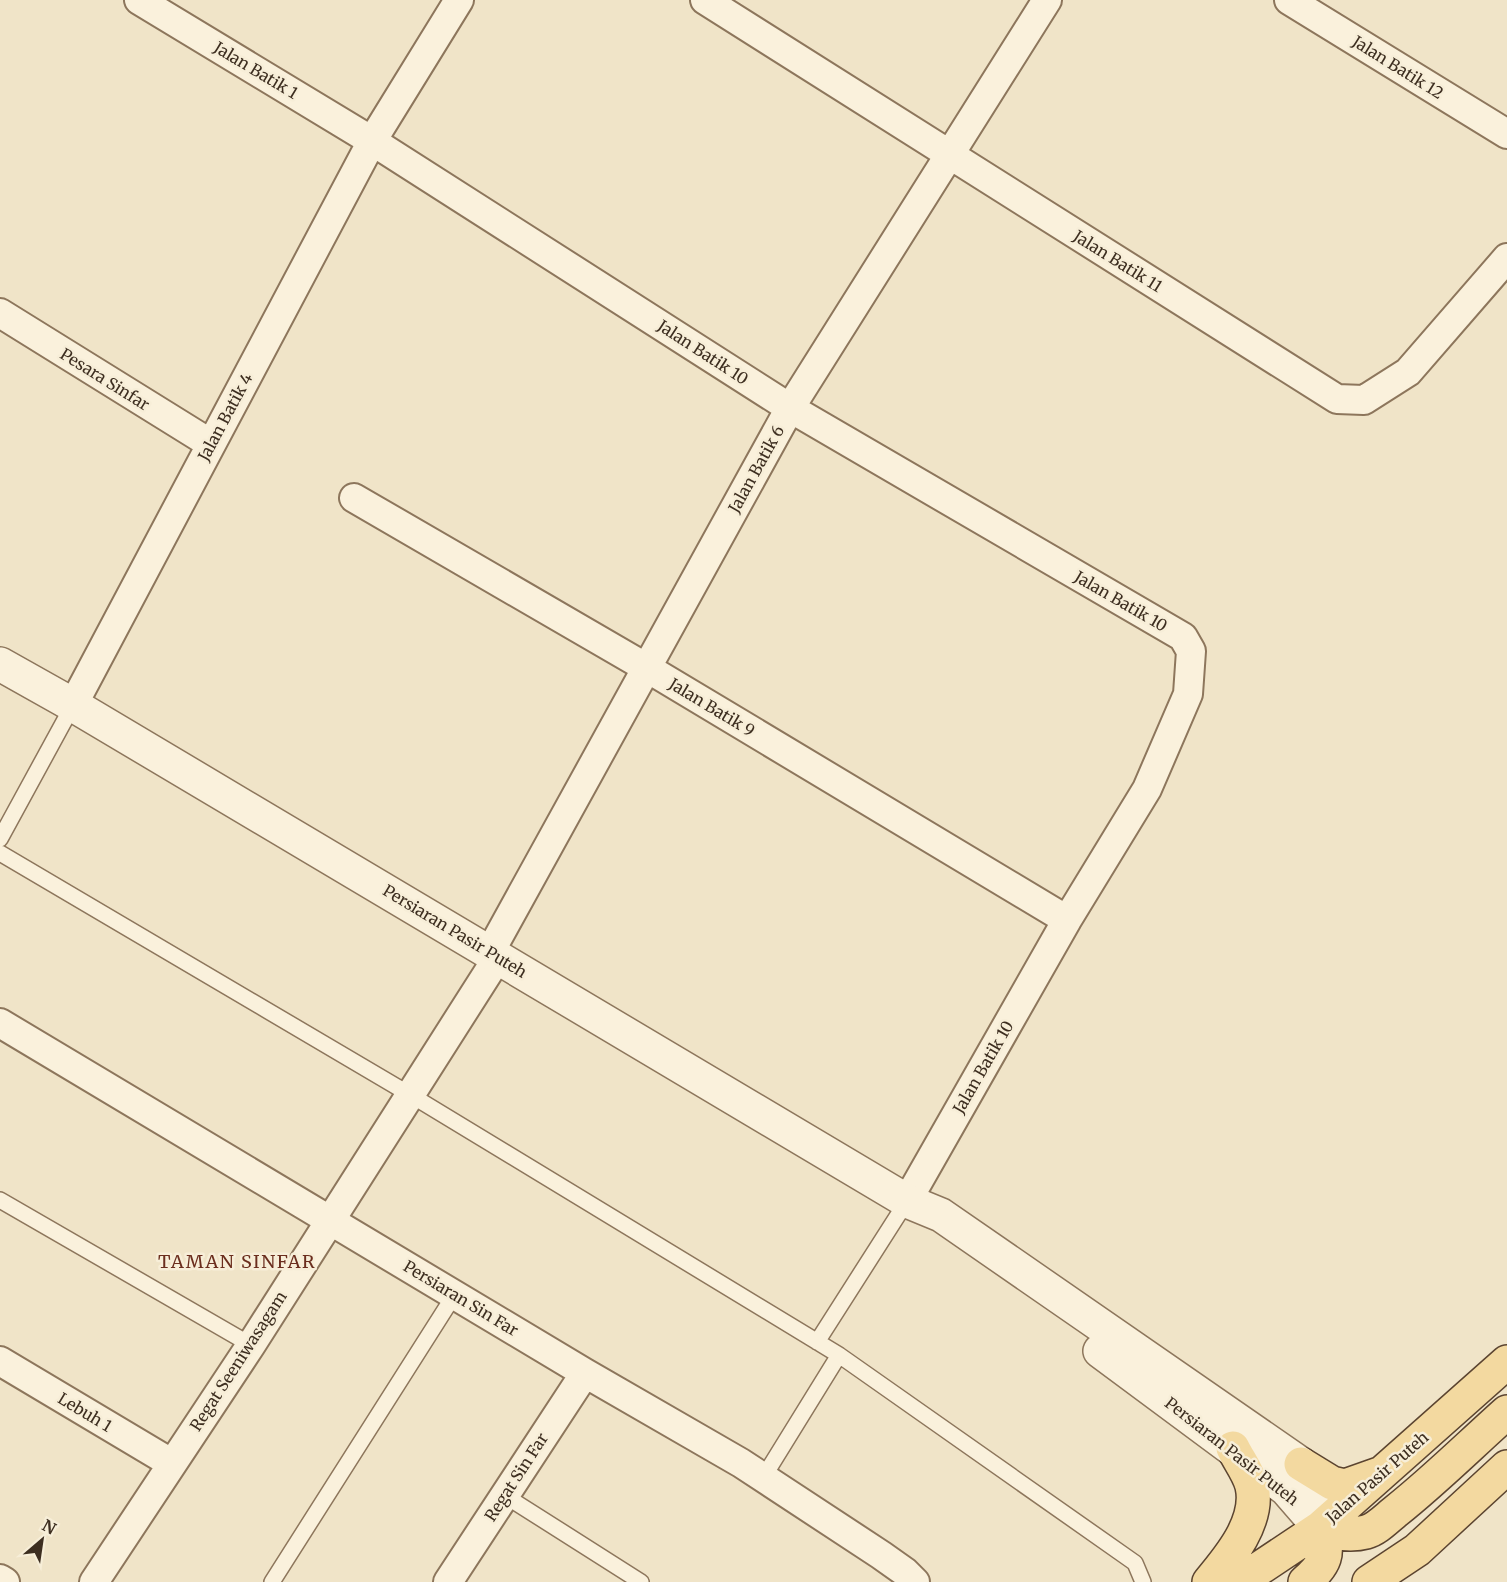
<svg xmlns="http://www.w3.org/2000/svg" width="1507" height="1582" font-family="Merriweather,serif">
  <rect width="100%" height="100%" fill="#f0e4c8"/>
  <g fill="none" stroke-linecap="round" stroke-linejoin="round">
    <g stroke="#8d765c" stroke-width="18">
      <path id="service" d="M 0,839 L 73,705
        M 0,853 L 409,1094 L 839,1355 L 1135,1563 L 1143,1582
        M 0,1200 L 251,1345
        M 817,1342 L 907,1201
        M 763,1478 L 839,1355
        M 504,1495 L 641,1582
        M 272,1582 L 455,1294"/>
    </g>
    <g stroke="#8d765c" stroke-width="32">
      <path id="minor" d="M 139,0 L 372,141 L 790,408 L 1183,637 L 1191,651 L 1188,694 L 1147,789 L 1067,920 L 907,1201
        M 705,0 L 1337,399 L 1364,400 L 1408,372 L 1507,258
        M 1289,0 L 1507,134
        M 0,313 L 211,444
        M 354,498 L 647,668 L 1067,920
        M 73,705 L 372,141 L 459,0
        M 490,952 L 790,408 L 1047,0
        M 0,1023 L 585,1373 L 741,1463 L 881,1555 L 905,1572 L 915,1582
        M 0,1361 L 171,1463
        M 0,1579 L 5,1582
        M 94,1582 L 251,1345 L 498,957
        M 448,1582 L 585,1373"/>
    </g>
    <g stroke="#8d765c" stroke-width="36">
      <path id="tertiary" d="M 0,664 L 73,705 L 907,1201 L 941,1215 L 1301,1464 C 1321,1487 1323,1499 1320,1528
        M 1100,1351 L 1286,1489 L 1320,1528"/>
    </g>
    <g stroke="#5b4430" stroke-width="36">
      <path id="primary" d="M 1301,1464 L 1332,1483 L 1345,1486 L 1379,1474
        M 1320,1528 C 1334,1533 1351,1536 1366,1532 C 1377,1529 1387,1518 1396,1511 C 1435,1480 1470,1445 1507,1412
        M 1209,1582 C 1230,1557 1260,1521 1252,1486 C 1249,1473 1238,1459 1233,1448
        M 1239,1582 L 1320,1528 L 1507,1362
        M 1305,1582 C 1325,1565 1331,1553 1320,1528
        M 1369,1582 L 1417,1550 L 1507,1467"/>
    </g>
    <use href="#service" stroke="#faf1dc" stroke-width="15"/>
    <use href="#minor" stroke="#faf1dc" stroke-width="28"/>
    <use href="#tertiary" stroke="#faf1dc" stroke-width="33"/>
    <use href="#primary" stroke="#f3d9a0" stroke-width="33"/>
  </g>
  <g text-anchor="middle" dominant-baseline="central" stroke-width="5" stroke-linejoin="round" paint-order="stroke">
    <g font-size="16" fill="#3d2e20" stroke="#f7eed8">
      <text transform="translate(1398 67) rotate(32)">Jalan Batik 12</text>
      <text transform="translate(256 70) rotate(31)">Jalan Batik 1</text>
      <text transform="translate(1118 261) rotate(32)">Jalan Batik 11</text>
      <text transform="translate(703 352) rotate(33)">Jalan Batik 10</text>
      <text transform="translate(105 379) rotate(32)">Pesara Sinfar</text>
      <text transform="translate(225 417) rotate(-62)">Jalan Batik 4</text>
      <text transform="translate(756 469) rotate(-61)">Jalan Batik 6</text>
      <text transform="translate(1121 601) rotate(30)">Jalan Batik 10</text>
      <text transform="translate(712 707) rotate(31)">Jalan Batik 9</text>
      <text transform="translate(455 931) rotate(31)">Persiaran Pasir Puteh</text>
      <text transform="translate(983 1067) rotate(-60)">Jalan Batik 10</text>
      <text transform="translate(461 1298) rotate(31)">Persiaran Sin Far</text>
      <text transform="translate(238 1361) rotate(-57)">Regat Seeniwasagam</text>
      <text transform="translate(85 1412) rotate(31)">Lebuh 1</text>
      <text transform="translate(1232 1451) rotate(38)">Persiaran Pasir Puteh</text>
      <text transform="translate(516 1477) rotate(-57)">Regat Sin Far</text>
      <text transform="translate(1377 1477) rotate(-41)">Jalan Pasir Puteh</text>
    </g>
    <g font-size="18" letter-spacing="1.5" fill="#6b2e1e" stroke="#f7eed8">
      <text x="237" y="1261">TAMAN SINFAR</text>
    </g>
  </g>
  <g transform="translate(42 1540) rotate(29)" stroke="#f7eed8" stroke-width="4.5" paint-order="stroke">
  <path d="M0-4.5L10 22L0 15L-10 22Z" fill="#3d2e20"/>
  <text y="-9" font-size="16" font-weight="bold" text-anchor="middle" fill="#3d2e20">N</text>
  </g>
</svg>
